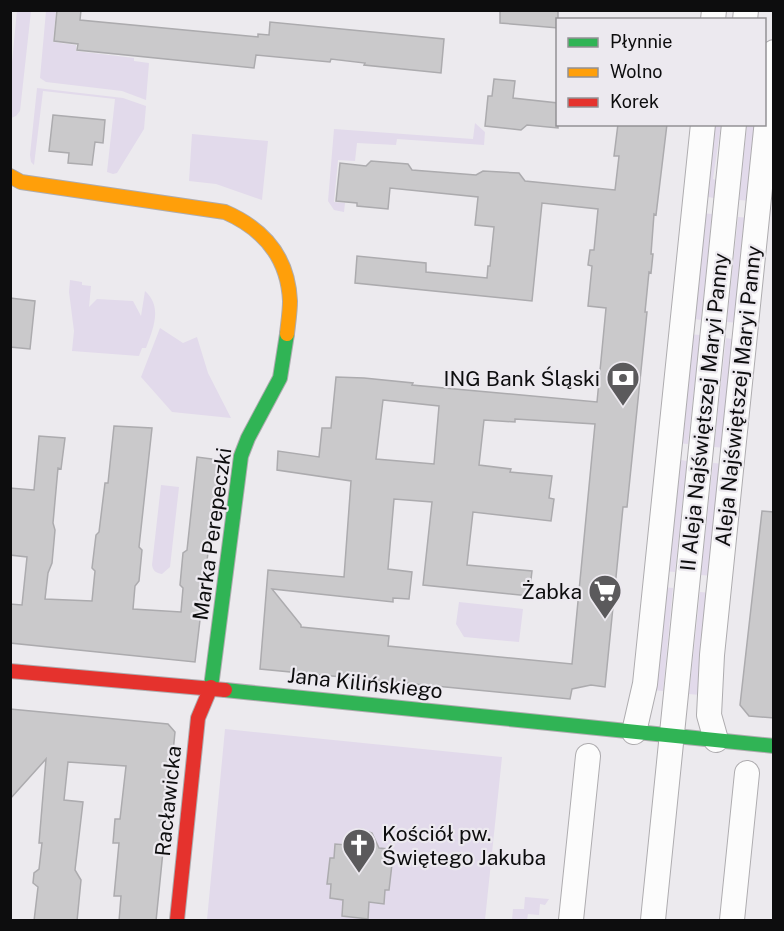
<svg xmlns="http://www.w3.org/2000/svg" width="784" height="931" font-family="'Public Sans',sans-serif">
  <rect width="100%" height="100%" fill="#eceaee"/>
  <path fill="#e2daeb" d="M 17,10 L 31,11 L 20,111 L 16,116 L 11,118 L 11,73 Z
    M 46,11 L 56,11 L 53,42 L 76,45 L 76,51 L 134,58 L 134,61 L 149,63 L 146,100 L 122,91 L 46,82 L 40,78 Z
    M 37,88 L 123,98 L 146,106 L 144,129 L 117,173 L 113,174 L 107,172 L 115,99 L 43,91 L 34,165 L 31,162 L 30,155 Z
    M 475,123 L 485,132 L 484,145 L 397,139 L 396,145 L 357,143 L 355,161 L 338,160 L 334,202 L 345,203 L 344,212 L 334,210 L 328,201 L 334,129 L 473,139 Z
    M 709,125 L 721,125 L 713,179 L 716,180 L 714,198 L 702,196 Z
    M 747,125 L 759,125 L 751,201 L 739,200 Z
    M 192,134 L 268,141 L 262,200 L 216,184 L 189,181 Z
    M 700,213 L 712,214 L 701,320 L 689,318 Z
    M 738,217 L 750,218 L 739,323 L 727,322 Z
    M 70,280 L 82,282 L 82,285 L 91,286 L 89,307 L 97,299 L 133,301 L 141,316 L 145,291 C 163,307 153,329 146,348 L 142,348 L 139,356 L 72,351 L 74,331 L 69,292 Z
    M 160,328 L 183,343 L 197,337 L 208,373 L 231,418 L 172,412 L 141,377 Z
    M 688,334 L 700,335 L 688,444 L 676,443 Z
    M 726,338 L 738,340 L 726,448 L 714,447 Z
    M 675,459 L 687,461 L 675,572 L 663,571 Z
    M 713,463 L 725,464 L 713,576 L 701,575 Z
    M 161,485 L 179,487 L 170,567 L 162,574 C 156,573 153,571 152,565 Z
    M 662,587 L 673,588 L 663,691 L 651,690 Z
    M 700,592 L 711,593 L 700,695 L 689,694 Z
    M 459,602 L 523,609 L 519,642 L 464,637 L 456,624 Z
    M 225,729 L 502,757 L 485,920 L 207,920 Z
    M 525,897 L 549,899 L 545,905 L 540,904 L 539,915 L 528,914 L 527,920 L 512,920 L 513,909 L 524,909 Z"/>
  <path fill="#cac9cb" stroke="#acabae" stroke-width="1.5" fill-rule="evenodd" d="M 57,10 L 81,10 L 80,20 L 258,37 L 258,34 L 269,35 L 270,22 L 444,39 L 441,73 L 364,65 L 365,63 L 331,59 L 330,62 L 256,55 L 254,68 L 77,50 L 78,44 L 54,41 Z
    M 500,10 L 558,10 L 558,28 L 500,23 Z
    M 494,79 L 515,81 L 513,98 L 558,103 L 558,128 L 527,125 L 521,130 L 485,126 L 488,96 L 492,96 Z
    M 53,115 L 105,120 L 103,143 L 95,142 L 92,165 L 68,163 L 69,153 L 49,151 Z
    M 618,124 L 667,124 L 656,215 L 654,214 L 651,254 L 653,254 L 651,273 L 649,272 L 645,312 L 647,312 L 627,507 L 623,507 L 605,687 L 591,685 L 572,689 L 570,699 L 260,669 L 268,570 L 344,577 L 351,481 L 277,470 L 278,451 L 319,457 L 322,428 L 331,428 L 336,377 L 364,378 L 413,383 L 412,385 L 597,402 L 606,308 L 588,306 L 592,266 L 588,265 L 590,250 L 594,250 L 598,209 L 542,203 L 532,301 L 355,283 L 357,256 L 426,263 L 426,272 L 487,278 L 488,266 L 490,266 L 494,227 L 475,225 L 478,197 L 390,188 L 388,209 L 357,206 L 357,203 L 336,201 L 340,163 L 366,166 L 371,161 L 408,164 L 412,170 L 476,175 L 483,171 L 519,173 L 525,181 L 615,190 L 619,156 L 614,156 ZM 383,400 L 439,406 L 434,464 L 376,459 ZM 515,419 L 595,424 L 572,664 L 388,646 L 389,636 L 301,627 L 301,625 L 272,589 L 393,602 L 393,598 L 409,599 L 412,572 L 388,569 L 394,499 L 432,502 L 423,585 L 529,596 L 532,571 L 467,565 L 473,512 L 551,521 L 554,499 L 549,498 L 552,476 L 510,472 L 511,469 L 479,465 L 484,420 L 515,422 Z
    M 10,298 L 35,301 L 30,349 L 10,347 Z
    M 114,426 L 152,428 L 139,547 L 142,550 L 139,581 L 135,586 L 133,609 L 181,612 L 183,588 L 180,585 L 183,553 L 187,550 L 197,457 L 219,460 L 195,662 L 10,643 L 10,604 L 22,605 L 27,557 L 10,555 L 10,488 L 34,490 L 39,436 L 65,438 L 61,469 L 58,468 L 53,523 L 55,530 L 52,563 L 48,573 L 45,599 L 92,601 L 95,571 L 92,568 L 96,535 L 99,532 L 105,483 L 108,483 Z
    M 762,511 L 774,512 L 774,718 L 749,716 L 740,705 Z
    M 10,709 L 168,724 L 175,732 L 156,921 L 119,921 L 121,896 L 114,896 L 119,843 L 113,843 L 115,819 L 120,819 L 126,766 L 68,762 L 64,800 L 83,802 L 75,870 L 81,880 L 77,921 L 34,921 L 38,887 L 33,883 L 34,873 L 39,869 L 42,843 L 39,843 L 46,759 L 10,799 Z
    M 361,829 L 372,833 L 379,848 L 389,849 L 388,863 L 392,864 L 389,890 L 385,890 L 384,904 L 369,902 L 368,919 L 342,916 L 343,900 L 330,898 L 331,884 L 327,884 L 330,858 L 334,858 L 335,844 L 347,845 L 350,836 Z"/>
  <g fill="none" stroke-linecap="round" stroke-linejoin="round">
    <g stroke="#aeacaf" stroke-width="26">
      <path id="street" d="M 713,20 L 714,10
        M 745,20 L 746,10
        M 634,732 L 645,684 L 703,124
        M 716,740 L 709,715 L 712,655 L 774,52
        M 571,920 L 588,756
        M 653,920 L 734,124
        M 732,920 L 747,773"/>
    </g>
    <g stroke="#aeacaf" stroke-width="16">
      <path id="fast" d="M 211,687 L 241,456 L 248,438 L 280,378 L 287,334
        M 225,690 L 774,746"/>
    </g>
    <g stroke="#aeacaf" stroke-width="16">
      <path id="slow" d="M 10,176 L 21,182 L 225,212 C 264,229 288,257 290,301 C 290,312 288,324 287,334"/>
    </g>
    <g stroke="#aeacaf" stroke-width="16">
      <path id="jam" d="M 10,671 L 225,690
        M 177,920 L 198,718 L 211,687"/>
    </g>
    <use href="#street" stroke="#fcfcfc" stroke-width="24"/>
    <use href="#fast" stroke="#30b455" stroke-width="14"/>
    <use href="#slow" stroke="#ff9f0a" stroke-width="14"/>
    <use href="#jam" stroke="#e5322d" stroke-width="14"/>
  </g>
  <defs>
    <g id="bank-pin" transform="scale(1.725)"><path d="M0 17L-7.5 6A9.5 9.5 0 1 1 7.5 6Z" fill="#5b5a5c" stroke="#ece9ef"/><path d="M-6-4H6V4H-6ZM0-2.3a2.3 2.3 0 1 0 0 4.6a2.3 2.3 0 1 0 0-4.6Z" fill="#fff"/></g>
    <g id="supermarket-pin" transform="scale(1.725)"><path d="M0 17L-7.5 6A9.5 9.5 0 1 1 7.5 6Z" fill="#5b5a5c" stroke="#ece9ef"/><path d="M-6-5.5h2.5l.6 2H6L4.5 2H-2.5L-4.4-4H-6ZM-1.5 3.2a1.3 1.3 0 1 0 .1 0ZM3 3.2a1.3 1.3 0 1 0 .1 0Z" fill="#fff"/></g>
    <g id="church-pin" transform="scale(1.725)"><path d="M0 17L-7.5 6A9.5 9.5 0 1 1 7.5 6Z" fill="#5b5a5c" stroke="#ece9ef"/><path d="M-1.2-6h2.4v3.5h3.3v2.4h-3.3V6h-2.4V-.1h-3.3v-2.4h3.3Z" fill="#fff"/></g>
  </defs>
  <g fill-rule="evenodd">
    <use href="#bank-pin" x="623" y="378"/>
    <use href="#supermarket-pin" x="605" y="591"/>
    <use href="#church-pin" x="359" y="845"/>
  </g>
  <g text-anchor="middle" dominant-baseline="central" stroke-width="4.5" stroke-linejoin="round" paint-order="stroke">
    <g font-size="21" fill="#0d0d0e" stroke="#ece9ef" text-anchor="end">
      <text x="600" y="378">ING Bank Śląski</text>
      <text x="582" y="591">Żabka</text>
      <text x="382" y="833" text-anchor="start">Kościół pw.<tspan x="382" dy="24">Świętego Jakuba</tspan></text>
    </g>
    <g font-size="21" fill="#0d0d0e" stroke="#ece9ef">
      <text transform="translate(738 396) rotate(-84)">Aleja Najświętszej Maryi Panny</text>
      <text transform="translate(704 412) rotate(-84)">II Aleja Najświętszej Maryi Panny</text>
      <text transform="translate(212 534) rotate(-82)">Marka Perepeczki</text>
      <text transform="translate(365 683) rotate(6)">Jana Kilińskiego</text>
      <text transform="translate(168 801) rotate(-84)">Racławicka</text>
    </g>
  </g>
  <rect width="784" height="931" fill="none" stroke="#0d0d0e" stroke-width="24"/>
  <rect x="556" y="18" width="210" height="108" fill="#ece9ef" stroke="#939195" stroke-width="1.5"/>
  <rect x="568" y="38" width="30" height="9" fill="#30b455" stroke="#939195" stroke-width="1.5"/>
  <text x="610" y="48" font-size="18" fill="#0d0d0e">Płynnie</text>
  <rect x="568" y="68" width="30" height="9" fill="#ff9f0a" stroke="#939195" stroke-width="1.5"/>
  <text x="610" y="78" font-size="18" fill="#0d0d0e">Wolno</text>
  <rect x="568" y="98" width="30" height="9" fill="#e5322d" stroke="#939195" stroke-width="1.5"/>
  <text x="610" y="108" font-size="18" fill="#0d0d0e">Korek</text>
</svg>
